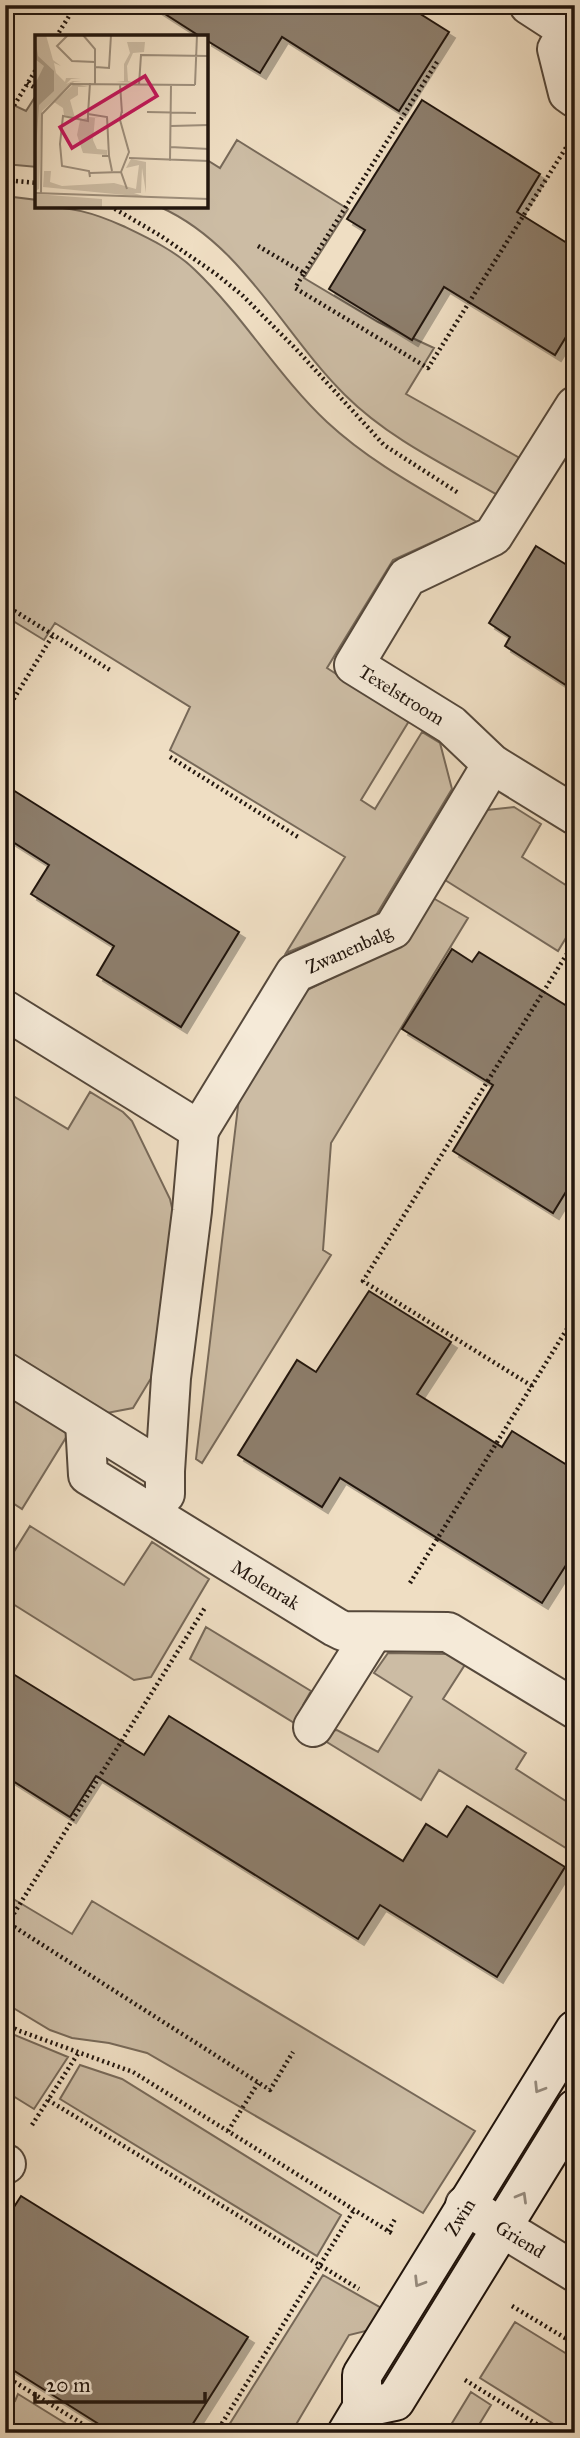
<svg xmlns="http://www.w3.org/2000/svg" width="580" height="2438" font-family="'IM FELL Great Primer',serif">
  <defs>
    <filter id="shadow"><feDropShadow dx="6" dy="6" stdDeviation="0" flood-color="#0004"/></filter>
  </defs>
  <rect width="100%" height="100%" fill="#efdec3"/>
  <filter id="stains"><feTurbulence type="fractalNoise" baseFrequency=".00286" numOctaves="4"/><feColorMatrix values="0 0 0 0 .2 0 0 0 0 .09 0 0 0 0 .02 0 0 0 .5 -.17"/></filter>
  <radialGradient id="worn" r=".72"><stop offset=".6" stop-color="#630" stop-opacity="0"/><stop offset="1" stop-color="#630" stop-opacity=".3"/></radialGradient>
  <path fill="#ccbca4" stroke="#776959" stroke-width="2" d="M 37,94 L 37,167 L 5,164 L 5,101 L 26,111 Z
    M 237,140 L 348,209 L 304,278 L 378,322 L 434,348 L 406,394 L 525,461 L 501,497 C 447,466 389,439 345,395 C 283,334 243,244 160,207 L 206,206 L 207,160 L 220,168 Z
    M 5,196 L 37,200 L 37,206 C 71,207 92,212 123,226 C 148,238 176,251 195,270 C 244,317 278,376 327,422 C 371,463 425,491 477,522 L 393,560 L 327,668 L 409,721 L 361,800 L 375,809 L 422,732 L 440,743 L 452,789 L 375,917 L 286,953 L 345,857 L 170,750 L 190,707 L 55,623 L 44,640 L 5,616 Z
    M 514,807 L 541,824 L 522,857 L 575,891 L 575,923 L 558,951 L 445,880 L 487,810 Z
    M 433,898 L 468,918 L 331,1143 L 323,1250 L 331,1255 L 202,1463 L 196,1459 L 239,1098 L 305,991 L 405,943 Z
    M 5,1091 L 68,1129 L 90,1092 L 123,1112 L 132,1121 L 170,1199 L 173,1212 L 153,1375 L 133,1408 L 107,1413 L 5,1349 Z
    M 5,1391 L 70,1431 L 22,1509 L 5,1498 Z
    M 30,1526 L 124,1585 L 152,1542 L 209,1579 L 151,1677 L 134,1680 L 5,1599 L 5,1566 Z
    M 206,1627 L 311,1691 L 303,1705 L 309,1724 L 304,1729 L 190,1659 Z
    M 388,1653 L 450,1654 L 466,1663 L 443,1699 L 526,1753 L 516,1769 L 572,1805 L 575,1801 L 574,1853 L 439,1770 L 421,1800 L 317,1736 L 319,1733 L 337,1730 L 378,1752 L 412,1697 L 374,1673 Z
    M 5,1894 L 72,1934 L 92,1901 L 475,2131 L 423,2213 L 147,2053 L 109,2043 L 72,2038 L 50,2030 L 5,2003 Z
    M 5,2031 L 68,2057 L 34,2109 L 5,2091 Z
    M 80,2065 L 122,2079 L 341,2215 L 317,2256 L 60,2099 Z
    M 323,2275 L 383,2309 L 374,2329 L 349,2335 L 291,2433 L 224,2433 Z
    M 515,2322 L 575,2359 L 575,2433 L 568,2433 L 480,2378 Z
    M 471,2392 L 491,2405 L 474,2433 L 446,2433 Z
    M 18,2394 L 81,2433 L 5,2433 L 5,2397 L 15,2401 Z"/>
  <path fill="#8d7e6c" stroke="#22160e" stroke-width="2" filter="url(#shadow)" d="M 151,5 L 406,5 L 449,32 L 399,111 L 282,37 L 260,73 L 206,40 L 206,37 L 201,37 Z
    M 422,100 L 540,174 L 517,212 L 575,248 L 575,322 L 555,355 L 444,287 L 412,340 L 329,289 L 365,230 L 347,219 Z
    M 536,546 L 575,570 L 575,691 L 505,646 L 510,637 L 489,623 Z
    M 5,785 L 239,932 L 181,1027 L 97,975 L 114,946 L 31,894 L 49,865 L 5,837 Z
    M 452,949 L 472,962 L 479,952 L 575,1011 L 575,1177 L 553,1213 L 453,1151 L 493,1085 L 402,1029 Z
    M 369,1291 L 451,1342 L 417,1394 L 502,1447 L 512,1431 L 575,1470 L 575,1551 L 542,1603 L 340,1478 L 322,1507 L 238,1455 L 297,1360 L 316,1372 Z
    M 5,1669 L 144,1755 L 169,1716 L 403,1861 L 426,1824 L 447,1837 L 467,1806 L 565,1867 L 497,1977 L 380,1905 L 358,1939 L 96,1776 L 70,1817 L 5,1776 Z
    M 21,2196 L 248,2337 L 187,2433 L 113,2433 L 5,2365 L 5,2221 Z"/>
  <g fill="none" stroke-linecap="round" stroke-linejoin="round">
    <g stroke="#55483b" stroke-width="42">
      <g id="street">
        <path d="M 529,5 L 569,31"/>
        <path d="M 575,21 L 557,49 L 568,93 L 575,98"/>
        <path id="s1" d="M 575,406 L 493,536 L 407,577 L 354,665 L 451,725 L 492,764 L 575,815"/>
        <path id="s2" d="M 5,1010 L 199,1130 L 295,973 L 393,929 L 492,764"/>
        <path d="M 5,1372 L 165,1471 L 165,1494"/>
        <path id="s3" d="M 85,1422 L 88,1475 L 335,1627 L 343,1631 L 448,1632 L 575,1709"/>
        <path d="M 165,1471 L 171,1378 L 192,1211 L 199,1130"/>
        <path d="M 313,1727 L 373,1632"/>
        <path d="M 5,2164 L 6,2164"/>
        <path id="s4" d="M 465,2205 L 575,2272"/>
      </g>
    </g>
    <g stroke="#22160e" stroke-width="42">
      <g id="secondary">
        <path d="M 362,2408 L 395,2401 L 575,2109"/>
        <path id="s5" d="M 347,2433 L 362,2408 L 362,2375 L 575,2030"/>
      </g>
    </g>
    <path stroke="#22160e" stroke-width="4.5" stroke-dasharray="2 3.5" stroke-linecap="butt" d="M 56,37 L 76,5
      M 27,83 L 37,89
      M 5,115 L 7,117 L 37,68
      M 5,180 L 37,183
      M 110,206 L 161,236 L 216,274 L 242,295 L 296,349 L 384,445 L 460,494
      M 258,246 L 304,273 L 295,288 L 428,368 L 567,146
      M 304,273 L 437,62
      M 5,605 L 110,670
      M 5,713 L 53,635
      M 170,757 L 298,837
      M 532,1386 L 363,1281 L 575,941
      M 410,1583 L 575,1316
      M 5,1921 L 270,2090 L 293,2052
      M 8,1923 L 206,1606
      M 5,2023 L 17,2030 L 133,2072 L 393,2234
      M 48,2100 L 359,2289
      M 32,2125 L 79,2052
      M 228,2131 L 258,2083
      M 388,2231 L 395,2219
      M 512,2306 L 575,2344
      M 5,2376 L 97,2433
      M 465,2380 L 551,2433
      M 216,2433 L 354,2210"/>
    <use href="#street" stroke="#f5ead8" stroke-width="38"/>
    <use href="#secondary" stroke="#f5ead8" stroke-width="38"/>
  </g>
  <defs><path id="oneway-chevron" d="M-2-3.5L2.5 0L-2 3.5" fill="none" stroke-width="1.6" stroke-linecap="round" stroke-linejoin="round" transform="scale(1.75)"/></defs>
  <g stroke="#968b7d">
    <use href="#oneway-chevron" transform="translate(539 2088) rotate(122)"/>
    <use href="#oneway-chevron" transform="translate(522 2197) rotate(-60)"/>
    <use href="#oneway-chevron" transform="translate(419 2282) rotate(122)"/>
  </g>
  <g text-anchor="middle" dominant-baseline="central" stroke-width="5" stroke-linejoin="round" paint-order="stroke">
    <g font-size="19" fill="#22160e" stroke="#f5ead8">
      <text stroke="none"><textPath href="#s1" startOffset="408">Texelstroom</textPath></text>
      <text stroke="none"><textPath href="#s2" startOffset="471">Zwanenbalg</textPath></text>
      <text stroke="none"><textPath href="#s3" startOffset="262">Molenrak</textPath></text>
      <text stroke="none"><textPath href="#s5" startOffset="248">Zwin</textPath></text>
      <text stroke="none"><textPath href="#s4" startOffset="65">Griend</textPath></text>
    </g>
  </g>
  <g transform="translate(35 35)">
    <rect width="173" height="173" fill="#efdec3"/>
    <path d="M 0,0 L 11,0 L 18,25 L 26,31 L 19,28 L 21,38 L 30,47 L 31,43 L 46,43 L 36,44 L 31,49 L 38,46 L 47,47 L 39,47 L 7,76 L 4,154 L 0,156 ZM 92,7 L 110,7 L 109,17 L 98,18 L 92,31 L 93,46 L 101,48 L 81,47 L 89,46 L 89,29 L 95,18 ZM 39,49 L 54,52 L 43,52 L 43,60 L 35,65 L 40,83 L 29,80 L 28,73 L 19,67 ZM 54,82 L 64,83 L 60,83 L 58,105 L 62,114 L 72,115 L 72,120 L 48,118 L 42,100 L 45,85 ZM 96,124 L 111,127 L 111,158 L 107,133 L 106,158 L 99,158 L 111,162 L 8,152 L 9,136 L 16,136 L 15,147 L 27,151 L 79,148 L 101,154 L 104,130 L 91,133 ZM 0,159 L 67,164 L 67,173 L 0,173 Z" fill="#ccbca4"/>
    <path d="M 0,0 L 3,21 L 19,36 L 19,56 L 4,70 L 0,129 L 0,49 L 9,31 L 0,24 Z" fill="#a99a85"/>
    <path fill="none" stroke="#9d8e7b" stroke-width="2" d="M 33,0 L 22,11 L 37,26 L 60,27M 48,0 L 60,14 L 60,49M 60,32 L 74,33 L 76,0M 85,49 L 87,78M 104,50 L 106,20 L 174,21M 160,50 L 162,0M 87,75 L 85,85 L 94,117 L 86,137 L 92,154M 112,77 L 161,78M 53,79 L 53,86 L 28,81 L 25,109 L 27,131 L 54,136 L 55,142M 53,79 L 72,82 L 74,121M 53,79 L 55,48M 136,91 L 174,90M 135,112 L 174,114M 67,121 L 74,121 L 77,136M 94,123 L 174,126M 135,126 L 136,50M 55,138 L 86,137M 0,158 L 174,164M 6,158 L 7,79 L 36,49 L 160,50"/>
    <path fill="#c2185b" fill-opacity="0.15" stroke="#c2185b" stroke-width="3.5" d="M 110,41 L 122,61 L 37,113 L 25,92 Z"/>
    <rect width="173" height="173" fill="none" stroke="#22160e" stroke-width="3.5"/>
  </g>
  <rect width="580" height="2438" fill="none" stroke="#efdec3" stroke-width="28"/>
  <rect x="7" y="7" width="566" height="2424" fill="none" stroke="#22160e" stroke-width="3.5"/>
  <rect x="14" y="14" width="552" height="2410" fill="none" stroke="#22160e" stroke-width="2"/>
  <path d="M35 2392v10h170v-10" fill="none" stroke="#22160e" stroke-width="3.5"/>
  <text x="46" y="2392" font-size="21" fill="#22160e" stroke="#f5ead8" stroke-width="5" paint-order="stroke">20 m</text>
  <rect width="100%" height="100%" filter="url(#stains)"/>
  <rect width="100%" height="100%" fill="url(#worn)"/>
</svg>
